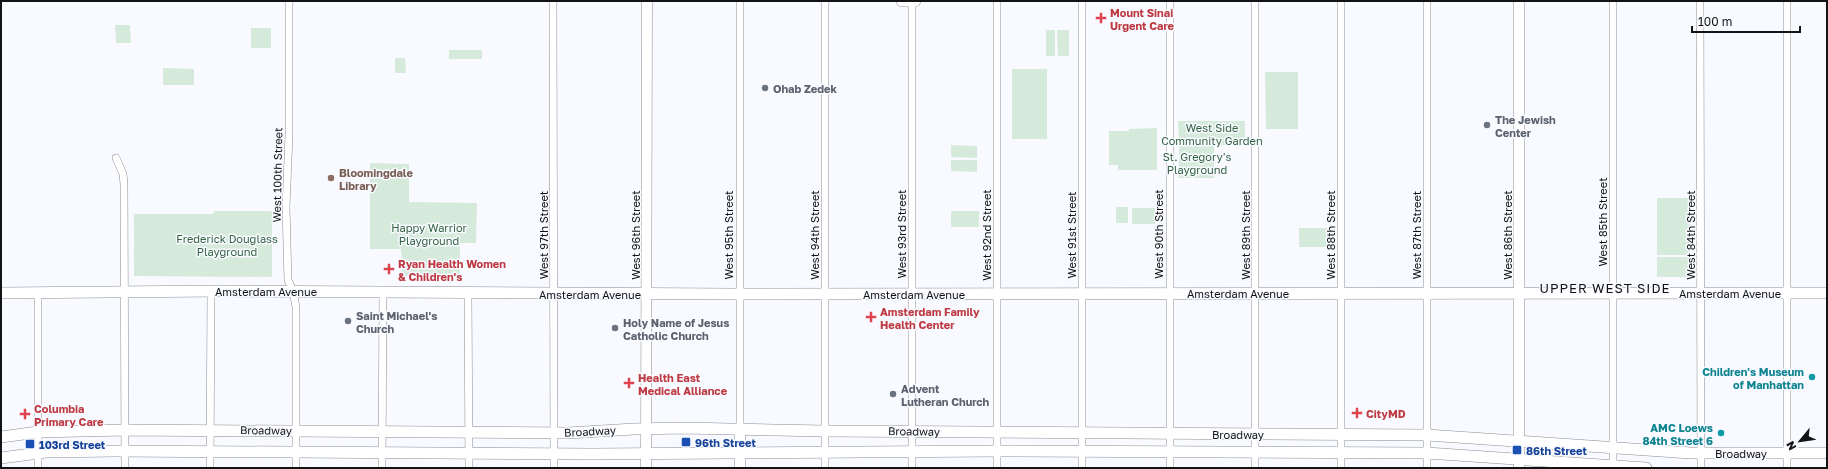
<svg xmlns="http://www.w3.org/2000/svg" width="1828" height="469" font-family="'Golos Text',sans-serif">
  <rect width="100%" height="100%" fill="#f8faff"/>
  <path fill="#d6eadb" d="M 115,25 L 130,25 L 131,43 L 116,43 Z
    M 251,28 L 271,28 L 271,48 L 251,48 Z
    M 1046,30 L 1055,30 L 1055,56 L 1046,56 Z
    M 1057,30 L 1069,30 L 1069,56 L 1058,56 Z
    M 449,50 L 482,50 L 482,59 L 449,59 Z
    M 395,58 L 405,58 L 406,73 L 395,73 Z
    M 163,68 L 194,69 L 194,85 L 163,85 Z
    M 1012,69 L 1047,69 L 1047,139 L 1012,139 Z
    M 1265,72 L 1298,72 L 1298,129 L 1266,129 Z
    M 1178,121 L 1245,121 L 1245,145 L 1179,145 Z
    M 1157,128 L 1157,170 L 1118,170 L 1118,165 L 1109,165 L 1109,131 L 1129,131 L 1129,129 Z
    M 951,145 L 977,146 L 977,158 L 951,157 Z
    M 1179,146 L 1214,146 L 1214,178 L 1179,178 Z
    M 951,160 L 977,160 L 977,172 L 951,171 Z
    M 370,163 L 409,164 L 409,202 L 477,203 L 476,243 L 460,243 L 460,277 L 402,276 L 401,249 L 370,249 Z
    M 1657,198 L 1689,198 L 1690,255 L 1657,255 Z
    M 1116,207 L 1128,207 L 1128,223 L 1116,223 Z
    M 1132,208 L 1155,208 L 1155,224 L 1132,224 Z
    M 214,211 L 272,211 L 272,277 L 134,276 L 134,214 L 213,214 Z
    M 951,211 L 979,211 L 979,227 L 951,227 Z
    M 1299,228 L 1332,228 L 1332,247 L 1299,247 Z
    M 1657,257 L 1690,257 L 1690,277 L 1657,277 Z"/>
  <g fill="none" stroke-linecap="round" stroke-linejoin="round">
    <g stroke="#8b8d92" stroke-width="8">
      <path id="minor" d="M 289,1 L 289,135 L 286,207 L 288,280 L 293,291 L 296,307 L 296,468
        M 553,1 L 554,468
        M 740,1 L 740,428
        M 825,1 L 825,468
        M 997,1 L 997,468
        M 1082,1 L 1082,468
        M 1170,1 L 1170,468
        M 1255,1 L 1255,468
        M 1700,1 L 1701,468
        M 1787,1 L 1787,468
        M 116,158 L 123,174 L 124,184 L 125,468
        M 468,294 L 469,468
        M 38,468 L 38,294
        M 210,468 L 211,291
        M 382,468 L 383,291
        M 912,468 L 912,1
        M 1341,468 L 1341,1
        M 1427,468 L 1427,1
        M 1613,468 L 1613,1"/>
    </g>
    <g stroke="#8b8d92" stroke-width="11">
      <path id="secondary" d="M 740,428 L 740,468
        M 646,468 L 647,1
        M 1519,468 L 1519,1"/>
    </g>
    <g stroke="#8b8d92" stroke-width="12">
      <path id="primary" d="M 902,1 L 915,1
        M 1,293 L 218,291 L 732,294 L 1827,293
        M 1,437 L 38,432 L 125,430 L 568,433 L 634,429 L 684,428 L 825,431 L 1427,435 L 1691,453 L 1827,453
        M 1,458 L 46,452 L 116,451 L 592,454 L 997,451 L 1427,453 L 1646,468"/>
    </g>
    <use href="#minor" stroke="#fff" stroke-width="7"/>
    <use href="#secondary" stroke="#fff" stroke-width="10"/>
    <use href="#primary" stroke="#fff" stroke-width="11"/>
  </g>
  <g fill="#e0444e" stroke="#f8faff" stroke-width="1.5">
    <path d="M1099 12h4v4h4v4h-4v4h-4v-4h-4v-4h4z"/>
    <path d="M387 263h4v4h4v4h-4v4h-4v-4h-4v-4h4z"/>
    <path d="M869 311h4v4h4v4h-4v4h-4v-4h-4v-4h4z"/>
    <path d="M627 377h4v4h4v4h-4v4h-4v-4h-4v-4h4z"/>
    <path d="M1355 407h4v4h4v4h-4v4h-4v-4h-4v-4h4z"/>
    <path d="M23 408h4v4h4v4h-4v4h-4v-4h-4v-4h4z"/>
  </g>
  <g fill="#6b7280" stroke="#f8faff" stroke-width="1.5">
    <circle cx="765" cy="88" r="4"/>
    <circle cx="1487" cy="125" r="4"/>
    <circle cx="348" cy="321" r="4"/>
    <circle cx="615" cy="328" r="4"/>
    <circle cx="893" cy="394" r="4"/>
  </g>
  <circle fill="#8d6e63" stroke="#f8faff" stroke-width="1.5" cx="331" cy="178" r="4"/>
  <g fill="#0f9aa8" stroke="#f8faff" stroke-width="1.5">
    <circle cx="1812" cy="377" r="4"/>
    <circle cx="1721" cy="433" r="4"/>
  </g>
  <g fill="#1a4fb4" stroke="#f8faff" stroke-width="1.5">
    <rect x="681" y="437" width="10" height="10" rx="2"/>
    <rect x="25" y="439" width="10" height="10" rx="2"/>
    <rect x="1512" y="445" width="10" height="10" rx="2"/>
  </g>
  <g text-anchor="middle" dominant-baseline="central" stroke-width="3" stroke-linejoin="round" paint-order="stroke">
    <g font-size="11" font-weight="bold" fill="#be3a42" stroke="#f8faff" text-anchor="start">
      <text x="1110" y="12">Mount Sinai<tspan x="1110" dy="13">Urgent Care</tspan></text>
      <text x="398" y="263">Ryan Health Women<tspan x="398" dy="13">&amp; Children's</tspan></text>
      <text x="880" y="311">Amsterdam Family<tspan x="880" dy="13">Health Center</tspan></text>
      <text x="638" y="377">Health East<tspan x="638" dy="13">Medical Alliance</tspan></text>
      <text x="34" y="408">Columbia<tspan x="34" dy="13">Primary Care</tspan></text>
      <text x="1366" y="413">CityMD</text>
    </g>
    <g font-size="11" font-weight="bold" fill="#5b616d" stroke="#f8faff" text-anchor="start">
      <text x="773" y="88">Ohab Zedek</text>
      <text x="1495" y="119">The Jewish<tspan x="1495" dy="13">Center</tspan></text>
      <text x="356" y="315">Saint Michael's<tspan x="356" dy="13">Church</tspan></text>
      <text x="623" y="322">Holy Name of Jesus<tspan x="623" dy="13">Catholic Church</tspan></text>
      <text x="901" y="388">Advent<tspan x="901" dy="13">Lutheran Church</tspan></text>
    </g>
    <g font-size="11" fill="#356344" stroke="#f8faff">
      <text x="1212" y="127">West Side<tspan x="1212" dy="13">Community Garden</tspan></text>
      <text x="1197" y="156">St. Gregory's<tspan x="1197" dy="13">Playground</tspan></text>
      <text x="429" y="227">Happy Warrior<tspan x="429" dy="13">Playground</tspan></text>
      <text x="227" y="238">Frederick Douglass<tspan x="227" dy="13">Playground</tspan></text>
    </g>
    <g font-size="11" font-weight="bold" fill="#785e54" stroke="#f8faff" text-anchor="start">
      <text x="339" y="172">Bloomingdale<tspan x="339" dy="13">Library</tspan></text>
    </g>
    <g font-size="11" fill="#121315" stroke="#f8faff">
      <text transform="translate(277 175) rotate(-89)">West 100th Street</text>
      <text transform="translate(1602 222) rotate(-90)">West 85th Street</text>
      <text transform="translate(901 234) rotate(-90)">West 93rd Street</text>
      <text transform="translate(1158 234) rotate(-90)">West 90th Street</text>
      <text transform="translate(543 235) rotate(-90)">West 97th Street</text>
      <text transform="translate(635 235) rotate(-90)">West 96th Street</text>
      <text transform="translate(728 235) rotate(-90)">West 95th Street</text>
      <text transform="translate(814 235) rotate(-90)">West 94th Street</text>
      <text transform="translate(986 235) rotate(-90)">West 92nd Street</text>
      <text transform="translate(1071 235) rotate(-90)">West 91st Street</text>
      <text transform="translate(1245 235) rotate(-90)">West 89th Street</text>
      <text transform="translate(1330 235) rotate(-90)">West 88th Street</text>
      <text transform="translate(1416 235) rotate(-90)">West 87th Street</text>
      <text transform="translate(1507 235) rotate(-90)">West 86th Street</text>
      <text transform="translate(1690 235) rotate(-90)">West 84th Street</text>
      <text x="266" y="291">Amsterdam Avenue</text>
      <text x="1238" y="293">Amsterdam Avenue</text>
      <text x="1730" y="293">Amsterdam Avenue</text>
      <text x="590" y="294">Amsterdam Avenue</text>
      <text x="914" y="294">Amsterdam Avenue</text>
      <text transform="translate(266 430) rotate(1)">Broadway</text>
      <text transform="translate(590 431) rotate(-3)">Broadway</text>
      <text transform="translate(914 431) rotate(1)">Broadway</text>
      <text x="1238" y="434">Broadway</text>
      <text x="1741" y="453">Broadway</text>
    </g>
    <g font-size="11" font-weight="bold" fill="#0d838f" stroke="#f8faff" text-anchor="end">
      <text x="1804" y="371">Children's Museum<tspan x="1804" dy="13">of Manhattan</tspan></text>
      <text x="1713" y="427">AMC Loews<tspan x="1713" dy="13">84th Street 6</tspan></text>
    </g>
    <g font-size="11" font-weight="bold" fill="#164399" stroke="#f8faff" text-anchor="start">
      <text x="695" y="442">96th Street</text>
      <text x="39" y="444">103rd Street</text>
      <text x="1526" y="450">86th Street</text>
    </g>
    <g font-size="13" letter-spacing="1" fill="#121315" stroke="#f8faff">
      <text x="1605" y="288">UPPER WEST SIDE</text>
    </g>
  </g>
  <rect width="1828" height="469" fill="none" stroke="#121315" stroke-width="4"/>
  <g transform="translate(1800 441) rotate(241)" stroke="#f8faff" stroke-width="3" paint-order="stroke">
  <path d="M0-3L7 15L0 10L-7 15Z" fill="#121315"/>
  <text y="-6" font-size="11" font-weight="bold" text-anchor="middle" fill="#121315">N</text>
  </g>
  <path d="M1692 26v6h108v-6" fill="none" stroke="#121315" stroke-width="2"/>
  <text x="1698" y="26" font-size="12" fill="#121315" stroke="#f8faff" stroke-width="3" paint-order="stroke">100 m</text>
</svg>
